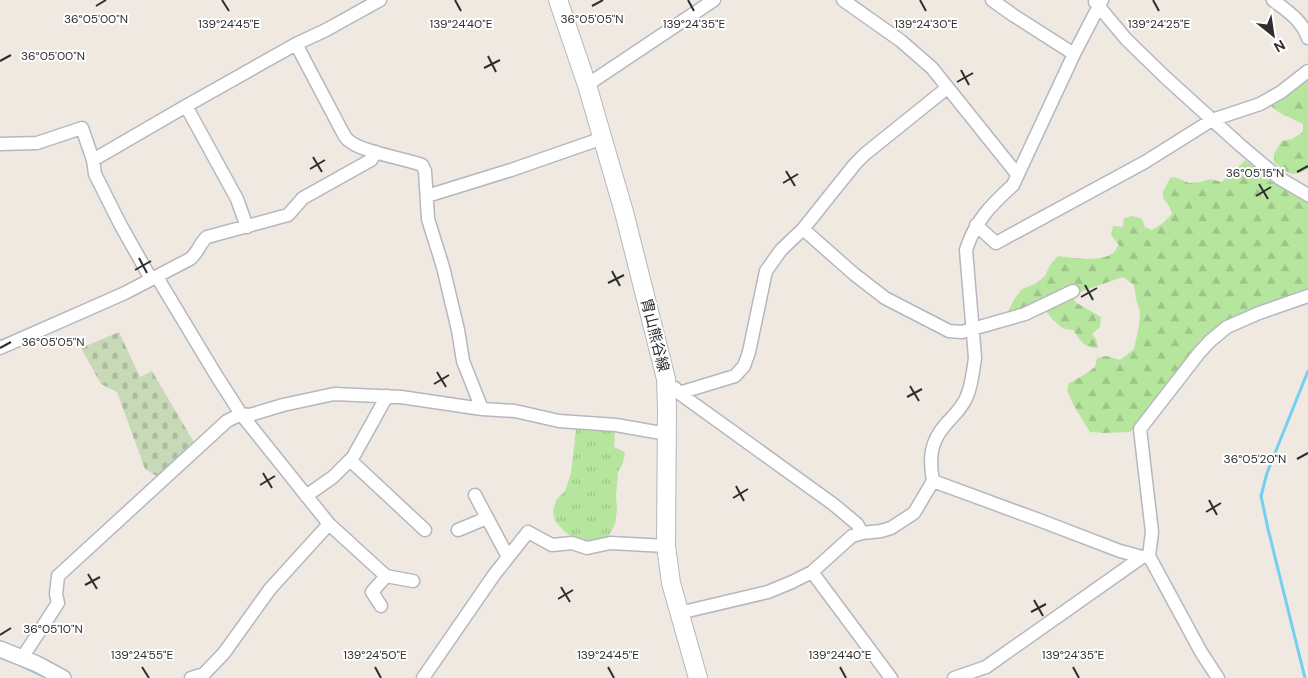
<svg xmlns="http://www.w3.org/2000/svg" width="1308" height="678" font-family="'DM Sans','Noto Sans JP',sans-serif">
  <defs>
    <pattern id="grass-tufts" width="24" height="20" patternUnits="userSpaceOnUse" patternTransform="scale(1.25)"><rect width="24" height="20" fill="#b6e59e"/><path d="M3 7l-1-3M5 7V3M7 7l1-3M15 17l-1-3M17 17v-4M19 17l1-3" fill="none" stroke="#9dc588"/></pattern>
    <pattern id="forest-firs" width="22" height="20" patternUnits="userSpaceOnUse" patternTransform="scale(1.25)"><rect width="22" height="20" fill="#b6e59e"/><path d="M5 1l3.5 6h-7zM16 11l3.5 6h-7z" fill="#9dc588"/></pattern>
    <pattern id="cemetery-stones" width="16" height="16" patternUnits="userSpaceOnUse" patternTransform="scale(1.25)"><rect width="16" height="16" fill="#c8d9b8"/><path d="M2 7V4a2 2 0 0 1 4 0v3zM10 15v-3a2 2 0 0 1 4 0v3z" fill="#acbb9e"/></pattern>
  </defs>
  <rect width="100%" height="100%" fill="#efe9e1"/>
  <path fill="url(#grass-tufts)" d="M 584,428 L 598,431 L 609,429 L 615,430 L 614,447 L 625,452 L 623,463 L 618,472 L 616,497 L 617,510 L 615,524 L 609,535 L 599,541 L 588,544 L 575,539 L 564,531 L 555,521 L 553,511 L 556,500 L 565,491 L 571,473 L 576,430 Z"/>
  <path fill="url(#forest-firs)" d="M 1308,76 L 1308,169 C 1290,178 1289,174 1274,162 L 1274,154 L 1282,141 L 1292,139 L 1303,132 L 1303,124 L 1280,113 L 1271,106 L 1277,100 L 1294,91 Z
    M 1245,160 L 1255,167 L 1270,181 L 1299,196 L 1308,202 L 1308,289 L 1263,305 L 1225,321 L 1200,340 L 1177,372 L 1130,432 L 1104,433 L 1090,432 L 1074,406 L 1067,390 L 1069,383 L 1084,375 L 1095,367 L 1097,358 L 1106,356 L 1120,360 L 1134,349 L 1139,326 L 1140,311 L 1136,299 L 1134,285 L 1123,277 L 1074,294 L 1075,302 L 1101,317 L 1100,327 L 1092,334 L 1096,339 L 1098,348 C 1084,348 1080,340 1073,330 L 1064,329 L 1053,320 L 1041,305 L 1007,313 L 1015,298 L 1022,289 L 1035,284 L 1045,276 L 1050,265 L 1058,256 C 1072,258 1103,263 1114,252 C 1116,250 1117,247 1119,245 L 1111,235 L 1113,226 L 1123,227 L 1124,218 L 1133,216 L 1142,219 L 1145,227 L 1152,230 L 1163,223 L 1172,214 L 1169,206 L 1163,198 L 1163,192 L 1170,178 L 1175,177 L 1189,183 L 1201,182 L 1210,179 L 1222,182 C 1229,174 1238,169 1245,160 Z"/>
  <path fill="url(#cemetery-stones)" d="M 119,332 L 140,377 L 152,371 L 195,444 L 160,478 L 145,469 L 117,392 L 101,384 L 81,348 Z"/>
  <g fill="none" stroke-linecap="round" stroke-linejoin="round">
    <path stroke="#75cff0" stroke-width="3" d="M 20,665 L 41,675
      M 1305,678 L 1268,529 L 1261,496 L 1267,473 L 1308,371"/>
    <g stroke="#b4b7c1" stroke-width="15">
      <path id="minor" d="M 843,0 L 901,41 L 932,68 L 1017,174
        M 992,0 L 1013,15 L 1074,54
        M 1273,0 C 1287,11 1302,20 1308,38
        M 1095,2 L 1126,39 L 1165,77 L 1240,145 L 1279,178 L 1308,195
        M 296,44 L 343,133 C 344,135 346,138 347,139 C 359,152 404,158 422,165 L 425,171 L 428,219 L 443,267 L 458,330 L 463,361 L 482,409
        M 587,85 L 714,0
        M 186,106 L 237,199 L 247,227
        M 0,144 L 37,143 L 82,128 L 93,160 L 95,174 L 120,224 L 151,279
        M 93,160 L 186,106 L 296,44 L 326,30 L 380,0
        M 427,196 L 511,170 L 603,138
        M 976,225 L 996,243 L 1145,162 L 1212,120 L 1260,104 L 1281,92 L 1308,71
        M 803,229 L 854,274 L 885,298 L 949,331 L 962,332 L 1025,314 L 1073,291
        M 157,277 L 216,375 L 241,414 L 329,524 L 270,589 L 224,653 L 204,674 L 191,678
        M 0,348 L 125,293 L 190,259 C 199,252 200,242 207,237 L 288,215 L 303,198 L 371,160 L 376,152
        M 675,388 L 679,393 L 833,504 L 857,524 L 862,533
        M 679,393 L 735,376 L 744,366 L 749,352 L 766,271 L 781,250 L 803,229 L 855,164 L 865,154 L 947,88
        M 350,460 L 425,530
        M 933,481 L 1039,520 L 1120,551 L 1142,557 L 1149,556
        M 475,495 L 508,557
        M 306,496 L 333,477 L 353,457 L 387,396
        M 329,524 L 386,576 L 413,581
        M 458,530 L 487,518
        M 812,572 L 891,678
        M 381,606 L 372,592 L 386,576
        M 679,613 L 768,592 L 792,582 L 812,572 L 852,536 L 862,533 L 881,531 L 891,528 L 914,513 L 933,481 C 929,458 930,442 946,424 C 954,415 963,407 967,396 C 972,384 973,371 975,358 L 966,250 C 975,221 991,205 1013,185 L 1074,54 L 1102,0
        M 22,658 L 58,603 L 56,594 L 58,576 L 227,421 L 241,414 L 250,415 L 283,405 L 334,394 L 401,397 L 482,409 L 515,411 L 559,421 L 616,425 L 667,434
        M 423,678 L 494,575 L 528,532 L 552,545 L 572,543 L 587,548 L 610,543 L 666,546
        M 954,678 L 986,667 L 1142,557
        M 1218,678 L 1201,652 L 1149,556 L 1152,532 L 1140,429 L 1199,353 L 1210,341 L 1227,327 L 1259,313 L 1308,296"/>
    </g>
    <g stroke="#b4b7c1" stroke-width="18">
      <path id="tertiary" d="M 0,649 L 37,664 L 63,678"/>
    </g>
    <g stroke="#b4b7c1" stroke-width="20">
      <path id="secondary" d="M 558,0 L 587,85 L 624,212 L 666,379 L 667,408 L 666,546 L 671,583 L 698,678"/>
    </g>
    <use href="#minor" stroke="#fff" stroke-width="12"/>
    <use href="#tertiary" stroke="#fff" stroke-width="15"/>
    <use href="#secondary" stroke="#fff" stroke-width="18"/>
  </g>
  <path fill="none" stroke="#2e2e2e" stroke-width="2" d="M 222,0 L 229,11M 455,0 L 461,11M 688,0 L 694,11M 920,0 L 926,11M 1153,0 L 1159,11M 96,6 L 106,0M 592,6 L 603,0M 488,56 L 496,72M 0,61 L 11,55M 484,68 L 500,60M 961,70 L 969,85M 957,82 L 973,73M 313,157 L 322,172M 310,169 L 325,160M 786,171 L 795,186M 1297,172 L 1308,166M 783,183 L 798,174M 1259,184 L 1268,199M 1256,196 L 1271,187M 139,258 L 147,273M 135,270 L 151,261M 612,271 L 620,286M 608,283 L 624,275M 1085,285 L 1093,300M 1081,297 L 1097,288M 0,348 L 11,342M 437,372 L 446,387M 434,384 L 449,375M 910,386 L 919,401M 907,397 L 922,389M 1297,459 L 1308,453M 263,473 L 272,488M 260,485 L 275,476M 736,486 L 744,501M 733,498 L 748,489M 1209,500 L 1217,515M 1206,512 L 1221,503M 88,574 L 97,589M 85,585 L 100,577M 561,587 L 570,602M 558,599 L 573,590M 1034,600 L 1043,616M 1031,612 L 1046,604M 0,635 L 11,628M 142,667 L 149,678M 375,667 L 381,678M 608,667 L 614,678M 840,667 L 846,678M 1073,667 L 1079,678"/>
  <g text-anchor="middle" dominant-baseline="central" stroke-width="4" stroke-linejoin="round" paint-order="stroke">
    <g font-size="15" fill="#2e2e2e" stroke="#fff">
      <text transform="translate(655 335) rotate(76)">胄山熊谷線</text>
    </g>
  </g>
  <g font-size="12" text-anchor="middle" fill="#2e2e2e" stroke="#fff" stroke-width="4" stroke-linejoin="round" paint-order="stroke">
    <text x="96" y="23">36°05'00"N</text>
    <text x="592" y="23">36°05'05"N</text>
    <text x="229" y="28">139°24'45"E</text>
    <text x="461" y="28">139°24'40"E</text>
    <text x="694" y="28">139°24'35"E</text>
    <text x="926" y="28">139°24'30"E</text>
    <text x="1159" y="28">139°24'25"E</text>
    <text x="53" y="60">36°05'00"N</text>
    <text x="1255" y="177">36°05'15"N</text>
    <text x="53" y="346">36°05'05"N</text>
    <text x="1255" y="463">36°05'20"N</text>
    <text x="53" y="633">36°05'10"N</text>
    <text x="142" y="659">139°24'55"E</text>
    <text x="375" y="659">139°24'50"E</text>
    <text x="608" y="659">139°24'45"E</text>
    <text x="840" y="659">139°24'40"E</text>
    <text x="1073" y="659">139°24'35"E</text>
  </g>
  <g transform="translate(1273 35) rotate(150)" stroke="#ffffff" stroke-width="4" paint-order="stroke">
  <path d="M0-4L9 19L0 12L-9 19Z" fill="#2e2e2e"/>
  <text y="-8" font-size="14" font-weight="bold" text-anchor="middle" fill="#2e2e2e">N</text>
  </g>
</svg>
